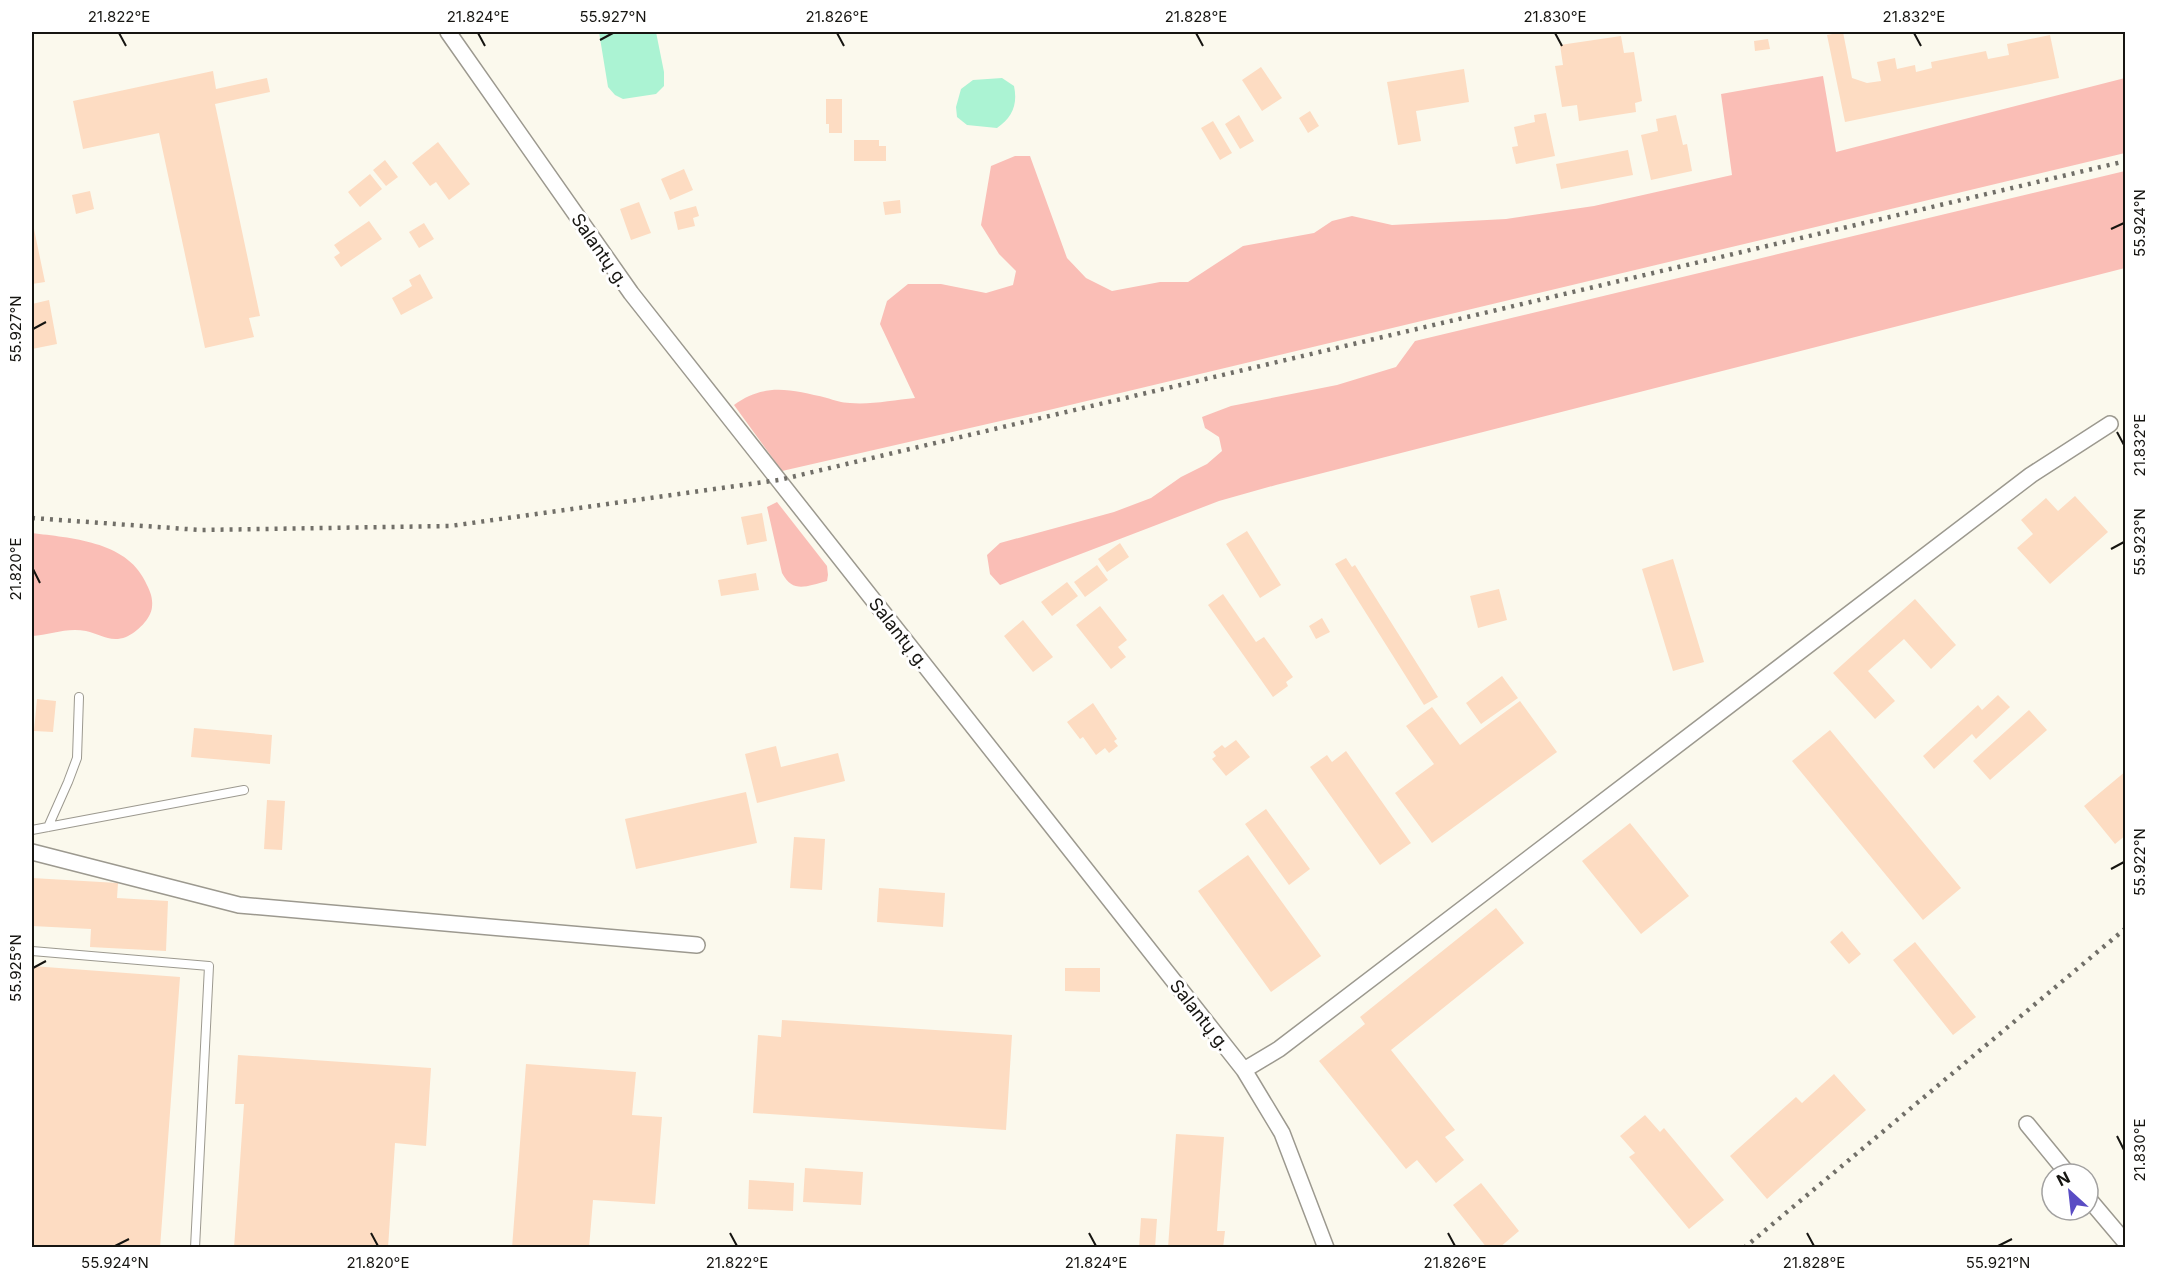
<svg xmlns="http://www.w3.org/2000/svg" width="2157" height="1279" font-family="Inter,sans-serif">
  <rect width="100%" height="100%" fill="#fbf9ed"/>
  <path fill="#fabeb6" d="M 1823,76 L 1836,152 L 2125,78 L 2125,153 L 1049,410 L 782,471 L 734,405 C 765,382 792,390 827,398 C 834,400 842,403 850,403 C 870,405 894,400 915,398 L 880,324 L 887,301 L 908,284 L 941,284 L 986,293 L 1013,285 L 1016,271 L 999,254 L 981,225 L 991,166 L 1015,156 L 1030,156 L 1067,258 L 1086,278 L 1112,291 L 1160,282 L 1188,282 L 1243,246 L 1314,233 L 1332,221 L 1352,216 L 1392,225 L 1506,219 L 1594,206 L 1732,175 L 1721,94 Z
    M 2125,171 L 2125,268 L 1276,485 L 1219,501 L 1000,585 L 990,574 L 987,555 L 1000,543 L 1114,512 L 1151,498 L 1181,477 L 1207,464 L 1222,451 L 1219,437 L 1205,428 L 1202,417 L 1231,406 L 1337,385 L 1396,367 L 1415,341 Z
    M 777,502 L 827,566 L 828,575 L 827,581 C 807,586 793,594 782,573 L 767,507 Z
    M 32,533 C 70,538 126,541 145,581 C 150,591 153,597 152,607 C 151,619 137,632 126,637 C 110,643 100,634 86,631 C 67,627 50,635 32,636 Z"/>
  <path fill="#abf3d3" d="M 599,32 L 656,32 L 664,72 L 664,86 L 656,94 L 623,99 L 615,95 L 608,87 Z
    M 1002,78 L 1014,86 C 1018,105 1012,118 997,128 L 967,125 L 957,117 L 956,107 L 961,89 L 973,80 Z"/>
  <path fill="#fddcc2" d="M 1843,32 L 1852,78 L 1867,83 L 1881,81 L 1877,62 L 1895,58 L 1897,69 L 1915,65 L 1916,72 L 1932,68 L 1931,62 L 1986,51 L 1988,59 L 2009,55 L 2007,44 L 2050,35 L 2059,78 L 1845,122 L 1827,35 Z
    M 1621,36 L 1624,53 L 1634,52 L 1642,101 L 1635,103 L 1636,112 L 1579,121 L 1577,105 L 1562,107 L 1555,66 L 1563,65 L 1560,45 Z
    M 1768,39 L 1770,49 L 1755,51 L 1754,41 Z
    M 1261,67 L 1282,98 L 1262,111 L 1242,80 Z
    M 1464,69 L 1469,102 L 1416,111 L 1421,141 L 1398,145 L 1387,82 Z
    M 213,71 L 216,89 L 267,78 L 270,92 L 215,104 L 260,316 L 249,318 L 254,337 L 205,348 L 159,133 L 83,149 L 73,101 Z
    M 826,99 L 842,99 L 842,133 L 829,133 L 829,124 L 826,124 Z
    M 1310,111 L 1319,126 L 1308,133 L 1299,118 Z
    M 1546,113 L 1555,156 L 1516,164 L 1512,147 L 1518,146 L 1514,127 L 1535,122 L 1534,115 Z
    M 1239,115 L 1254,141 L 1240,149 L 1225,124 Z
    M 1676,115 L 1683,145 L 1687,144 L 1692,171 L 1651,180 L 1641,135 L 1658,131 L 1656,119 Z
    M 1213,121 L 1232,153 L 1220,160 L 1201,128 Z
    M 854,140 L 879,140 L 879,146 L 886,146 L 886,161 L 854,161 Z
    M 438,142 L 470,184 L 449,200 L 436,182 L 430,186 L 412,163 Z
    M 1628,150 L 1633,175 L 1561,189 L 1556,164 Z
    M 385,160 L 398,177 L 386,186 L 373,170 Z
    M 684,169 L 693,190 L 670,200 L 661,179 Z
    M 370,174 L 382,189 L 360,207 L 348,192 Z
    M 90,191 L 94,209 L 76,214 L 72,195 Z
    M 900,200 L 901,213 L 885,215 L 883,202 Z
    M 639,202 L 651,233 L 631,240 L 620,209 Z
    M 696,206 L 699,216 L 693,218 L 695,226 L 678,230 L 674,212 Z
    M 369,221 L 382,239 L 341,267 L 334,257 L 340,253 L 334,245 Z
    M 424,223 L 434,239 L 419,248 L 409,232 Z
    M 34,229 L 45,282 L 32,284 L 32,230 Z
    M 420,274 L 433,298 L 401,315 L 392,298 L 412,286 L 409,280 Z
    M 49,300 L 57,344 L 32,349 L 32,304 Z
    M 2075,496 L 2108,532 L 2050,584 L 2017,548 L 2033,534 L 2021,520 L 2046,498 L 2058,511 Z
    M 762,513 L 767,541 L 747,545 L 741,517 Z
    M 1247,531 L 1281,585 L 1260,598 L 1226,544 Z
    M 1120,543 L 1129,557 L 1107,572 L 1098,559 Z
    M 1346,558 L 1352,567 L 1355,565 L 1438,697 L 1424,705 L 1335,564 Z
    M 1673,559 L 1704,662 L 1673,671 L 1642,569 Z
    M 1097,565 L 1108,580 L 1085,597 L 1074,582 Z
    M 756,573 L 759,590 L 721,596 L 718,580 Z
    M 1067,582 L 1078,596 L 1052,616 L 1041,602 Z
    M 1499,589 L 1507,620 L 1478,628 L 1470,596 Z
    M 1223,594 L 1256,642 L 1264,637 L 1293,677 L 1286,682 L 1288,686 L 1273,697 L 1208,605 Z
    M 1915,599 L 1956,645 L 1931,669 L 1904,639 L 1868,671 L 1895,701 L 1875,719 L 1833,673 Z
    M 1100,606 L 1127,640 L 1118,647 L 1126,657 L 1111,669 L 1076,625 Z
    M 1322,618 L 1330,632 L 1316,639 L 1309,626 Z
    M 1023,620 L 1053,657 L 1033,672 L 1004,636 Z
    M 1502,676 L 1518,698 L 1481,724 L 1466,703 Z
    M 1998,695 L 2010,707 L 1976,739 L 1972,734 L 1934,769 L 1923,756 L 1978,705 L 1982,710 Z
    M 37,699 L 56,701 L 53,732 L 34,731 Z
    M 1520,701 L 1557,752 L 1432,843 L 1395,793 L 1434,764 L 1406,726 L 1432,707 L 1460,745 Z
    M 1093,703 L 1117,739 L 1114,741 L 1118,746 L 1109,753 L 1105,748 L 1096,755 L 1083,737 L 1080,739 L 1067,722 Z
    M 2029,710 L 2047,730 L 1990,780 L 1973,761 Z
    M 194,728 L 272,735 L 270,764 L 191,757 Z
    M 1830,730 L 1961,888 L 1923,920 L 1792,761 Z
    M 1236,740 L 1250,757 L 1226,776 L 1212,759 L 1216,756 L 1213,752 L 1222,745 L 1225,748 Z
    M 776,746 L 781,767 L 838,753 L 845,781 L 757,803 L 745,754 Z
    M 1346,751 L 1411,843 L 1380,865 L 1310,767 L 1327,755 L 1332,762 Z
    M 2126,771 L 2126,835 L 2115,844 L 2084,806 Z
    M 746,792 L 757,843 L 636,869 L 625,819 Z
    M 267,800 L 285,801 L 282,850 L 264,849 Z
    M 1266,809 L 1310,869 L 1289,885 L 1245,824 Z
    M 1630,823 L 1689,896 L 1641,934 L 1582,861 Z
    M 794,837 L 825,839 L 822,890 L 790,888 Z
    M 1248,855 L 1321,956 L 1271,992 L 1198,891 Z
    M 32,878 L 118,883 L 117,898 L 168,901 L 166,951 L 90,947 L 91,929 L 32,926 Z
    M 879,888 L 945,893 L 943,927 L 877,922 Z
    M 1496,908 L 1524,943 L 1391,1050 L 1455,1130 L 1445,1137 L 1464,1160 L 1436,1183 L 1417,1160 L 1406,1169 L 1319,1061 L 1365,1024 L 1360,1017 Z
    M 1842,931 L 1861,954 L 1849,964 L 1830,942 Z
    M 1915,942 L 1976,1017 L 1953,1035 L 1893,960 Z
    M 32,966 L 180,977 L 160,1248 L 32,1248 Z
    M 1065,968 L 1100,968 L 1100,992 L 1065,991 Z
    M 782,1020 L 1012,1035 L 1006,1130 L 753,1113 L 758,1035 L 781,1037 Z
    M 238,1055 L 431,1068 L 426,1146 L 395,1143 L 388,1248 L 234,1248 L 244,1104 L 235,1104 Z
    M 526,1064 L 636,1072 L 632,1115 L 662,1117 L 655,1204 L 593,1200 L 589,1248 L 512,1248 Z
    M 1834,1074 L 1866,1110 L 1767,1199 L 1730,1156 L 1796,1097 L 1802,1103 Z
    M 1645,1115 L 1660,1132 L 1664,1128 L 1724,1200 L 1689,1229 L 1629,1157 L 1635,1153 L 1620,1136 Z
    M 1176,1134 L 1224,1137 L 1217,1231 L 1225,1231 L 1223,1248 L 1168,1248 Z
    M 805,1168 L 863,1172 L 861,1205 L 803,1202 Z
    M 749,1180 L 794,1183 L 793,1211 L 748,1209 Z
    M 1481,1183 L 1519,1231 L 1499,1248 L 1487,1248 L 1453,1205 Z
    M 1141,1218 L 1157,1219 L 1155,1248 L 1139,1248 Z"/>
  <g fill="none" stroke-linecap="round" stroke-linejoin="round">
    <g stroke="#9c998f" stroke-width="10">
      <path id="lane" d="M 48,827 L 68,782 L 77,758 L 79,697
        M 32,830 L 244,790
        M 32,951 L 209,966 L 195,1248"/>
    </g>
    <g stroke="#9c998f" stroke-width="18">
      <path id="street" d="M 448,32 L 631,293 L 1244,1070 L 1282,1133 L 1326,1248
        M 32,852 L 239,905 L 697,945
        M 1244,1070 L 1279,1049 L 2031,475 L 2110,424
        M 2027,1124 L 2068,1174
        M 2088,1198 L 2126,1243"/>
    </g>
    <use href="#lane" stroke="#fff" stroke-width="8"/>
    <use href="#street" stroke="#fff" stroke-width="15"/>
    <path stroke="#716f68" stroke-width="4.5" stroke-dasharray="3 6" stroke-linecap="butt" d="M 32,518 L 200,530 L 450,526 L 779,480 L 2126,161
      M 1744,1248 L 2126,928"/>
  </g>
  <path fill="none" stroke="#161511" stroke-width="2" d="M 119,33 L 126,46M 478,33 L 485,46M 837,33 L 844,46M 1196,33 L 1203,46M 1555,33 L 1562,46M 1914,33 L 1921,46M 600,40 L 613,33M 2111,229 L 2124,223M 33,329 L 46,322M 2117,432 L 2124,445M 2111,549 L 2124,542M 33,569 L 40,583M 2111,869 L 2124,862M 33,968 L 46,961M 2117,1136 L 2124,1150M 371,1233 L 378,1246M 730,1233 L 737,1246M 1089,1233 L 1096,1246M 1448,1233 L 1455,1246M 1807,1233 L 1814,1246M 115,1246 L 129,1239M 1998,1246 L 2012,1239"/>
  <g text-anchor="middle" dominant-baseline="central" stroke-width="6" stroke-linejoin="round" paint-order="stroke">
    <g font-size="18" fill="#161511" stroke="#fff">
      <text transform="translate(600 250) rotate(55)">Salantų g.</text>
      <text transform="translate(899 633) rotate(52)">Salantų g.</text>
      <text transform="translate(1200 1015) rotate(52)">Salantų g.</text>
    </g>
  </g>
  <rect width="2157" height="1279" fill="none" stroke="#ffffff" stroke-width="66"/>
  <g transform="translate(2070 1192) rotate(333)"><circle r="28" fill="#ffffff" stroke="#a2a1a0" stroke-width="1.5"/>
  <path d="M0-4.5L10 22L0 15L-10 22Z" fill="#594cc4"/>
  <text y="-9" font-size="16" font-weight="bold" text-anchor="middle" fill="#161511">N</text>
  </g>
  <rect x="33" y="33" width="2091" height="1213" fill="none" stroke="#161511" stroke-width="2"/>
  <g font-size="15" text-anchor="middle" fill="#161511">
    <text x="119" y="22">21.822°E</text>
    <text x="478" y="22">21.824°E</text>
    <text x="613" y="22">55.927°N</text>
    <text x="837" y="22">21.826°E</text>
    <text x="1196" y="22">21.828°E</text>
    <text x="1555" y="22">21.830°E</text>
    <text x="1914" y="22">21.832°E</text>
    <text transform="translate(2140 223) rotate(-90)" y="5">55.924°N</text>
    <text transform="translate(16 329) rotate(-90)" y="5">55.927°N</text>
    <text transform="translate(2140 445) rotate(-90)" y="5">21.832°E</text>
    <text transform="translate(2140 542) rotate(-90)" y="5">55.923°N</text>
    <text transform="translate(16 569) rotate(-90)" y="5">21.820°E</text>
    <text transform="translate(2140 862) rotate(-90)" y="5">55.922°N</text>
    <text transform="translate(16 968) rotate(-90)" y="5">55.925°N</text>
    <text transform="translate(2140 1150) rotate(-90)" y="5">21.830°E</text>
    <text x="115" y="1268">55.924°N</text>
    <text x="378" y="1268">21.820°E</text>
    <text x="737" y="1268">21.822°E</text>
    <text x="1096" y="1268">21.824°E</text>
    <text x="1455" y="1268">21.826°E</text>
    <text x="1814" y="1268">21.828°E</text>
    <text x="1998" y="1268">55.921°N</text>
  </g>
</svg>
